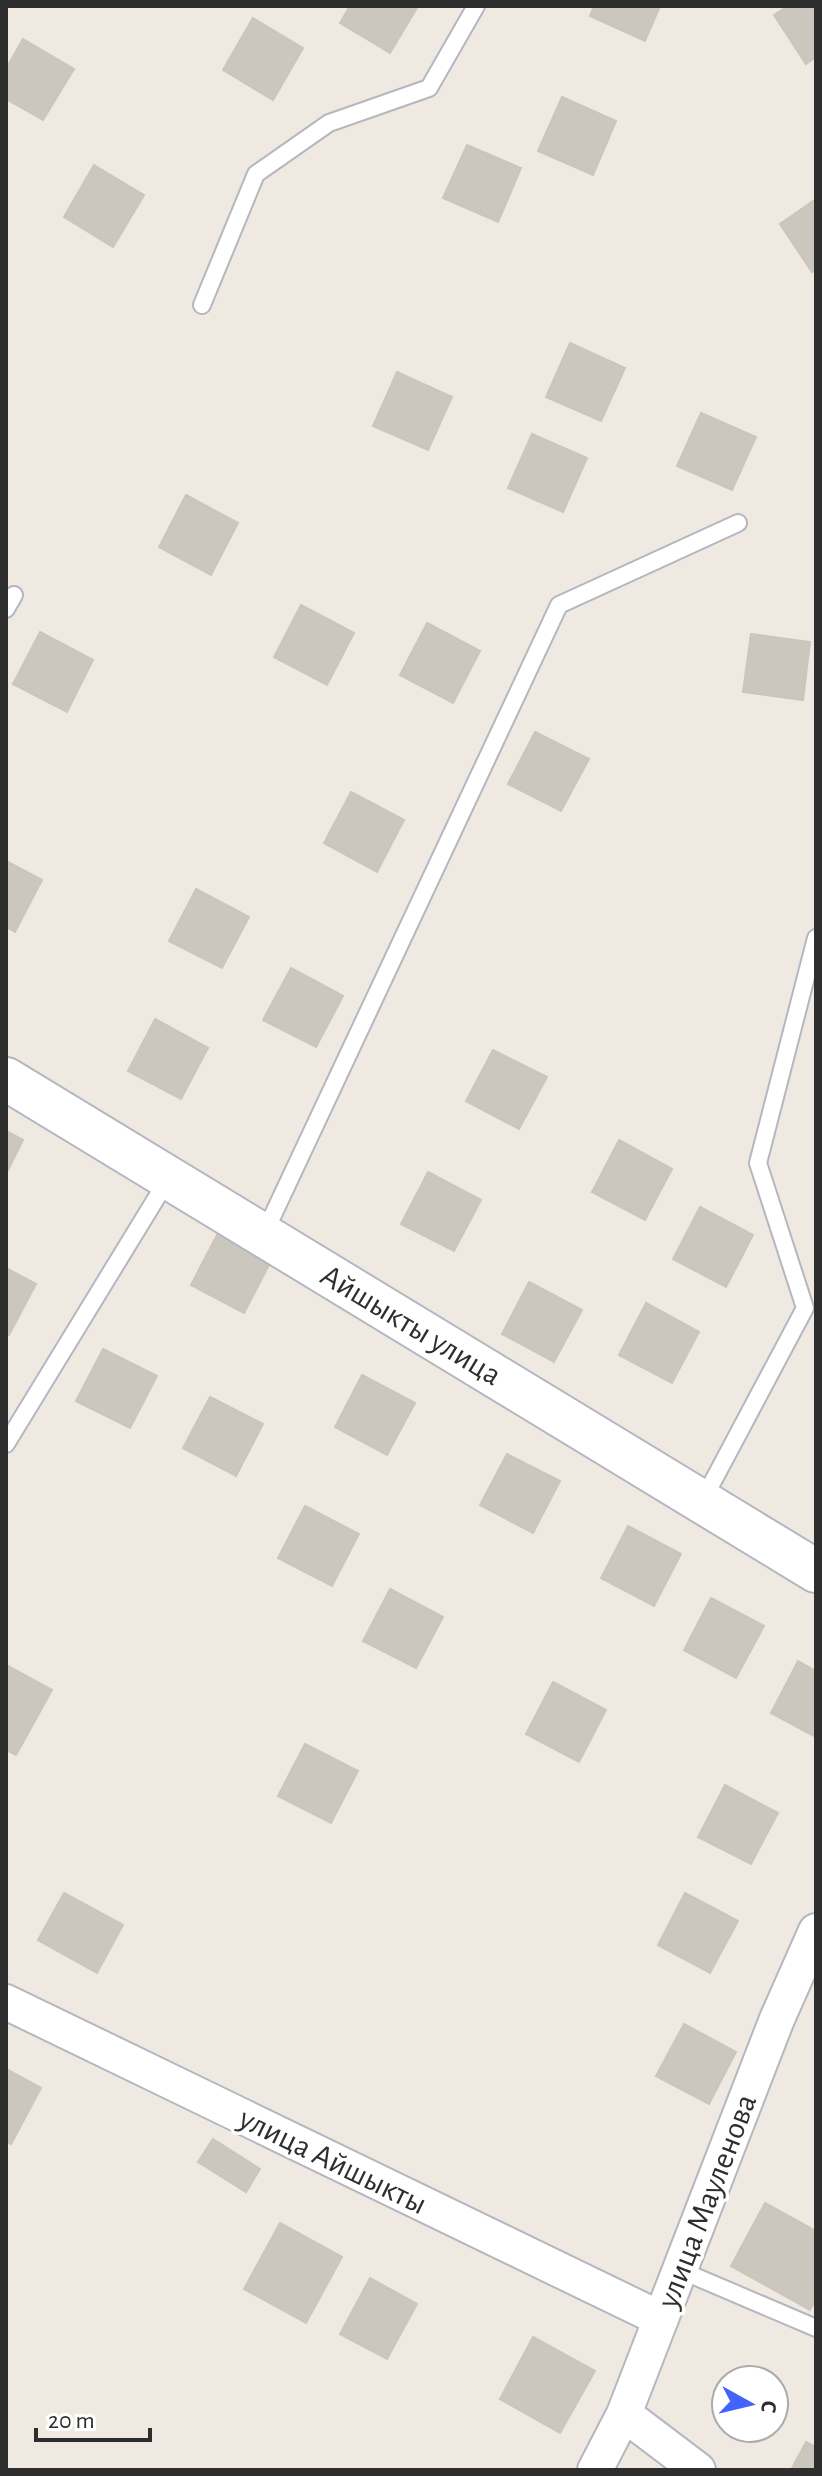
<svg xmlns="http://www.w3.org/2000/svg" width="822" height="2476" font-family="'Alegreya Sans',sans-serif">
  <rect width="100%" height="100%" fill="#efe9e1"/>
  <path fill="#cbc7bf" stroke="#cbc5ba" stroke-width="2" d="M 350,6 L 418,6 L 390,53 L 340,23 Z
    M 594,6 L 660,6 L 645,41 L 590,16 Z
    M 788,6 L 816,6 L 816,57 L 806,64 L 774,15 Z
    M 253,18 L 303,48 L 273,100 L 223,70 Z
    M 23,39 L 74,69 L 43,120 L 6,99 L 6,69 Z
    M 562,97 L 616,121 L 593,175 L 538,151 Z
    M 467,145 L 521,168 L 498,222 L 443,198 Z
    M 94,165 L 144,195 L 113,247 L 64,217 Z
    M 816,199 L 816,269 L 812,272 L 780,224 Z
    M 570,343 L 625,368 L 601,421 L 546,397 Z
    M 397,372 L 452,397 L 428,450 L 373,426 Z
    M 701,413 L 756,437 L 732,490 L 677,466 Z
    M 532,434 L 587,458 L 563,512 L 508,488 Z
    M 186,495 L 238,523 L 211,575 L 159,547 Z
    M 301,605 L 354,633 L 327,685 L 274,657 Z
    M 427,623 L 480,651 L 453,703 L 400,675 Z
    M 40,632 L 93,660 L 67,712 L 13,684 Z
    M 751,634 L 810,642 L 803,700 L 743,692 Z
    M 535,732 L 589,759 L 561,811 L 508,784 Z
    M 351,792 L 404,820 L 377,872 L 324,843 Z
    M 6,861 L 42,880 L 15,932 L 6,927 Z
    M 196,889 L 249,917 L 222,968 L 169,941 Z
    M 291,968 L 343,996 L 316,1047 L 263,1020 Z
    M 155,1019 L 208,1048 L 181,1099 L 128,1071 Z
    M 493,1050 L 547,1077 L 519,1129 L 466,1101 Z
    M 6,1131 L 23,1140 L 6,1174 Z
    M 619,1140 L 672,1169 L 645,1220 L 592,1192 Z
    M 428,1172 L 481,1200 L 454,1251 L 401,1224 Z
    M 700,1207 L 753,1235 L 726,1287 L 673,1259 Z
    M 218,1233 L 271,1261 L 244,1313 L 191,1285 Z
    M 6,1268 L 36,1284 L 9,1335 L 6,1334 Z
    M 529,1282 L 582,1310 L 554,1362 L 502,1334 Z
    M 646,1303 L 699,1332 L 672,1383 L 619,1355 Z
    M 103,1349 L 157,1376 L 130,1428 L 76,1401 Z
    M 362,1375 L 415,1403 L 387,1455 L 335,1427 Z
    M 210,1397 L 263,1424 L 236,1476 L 183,1448 Z
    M 507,1454 L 560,1481 L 533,1533 L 480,1505 Z
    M 305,1506 L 359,1534 L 332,1586 L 278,1558 Z
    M 628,1526 L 681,1554 L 654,1606 L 601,1578 Z
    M 390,1589 L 443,1617 L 416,1668 L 363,1641 Z
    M 711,1598 L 764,1626 L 736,1678 L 684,1650 Z
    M 798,1661 L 816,1671 L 816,1737 L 771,1713 Z
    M 6,1665 L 52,1690 L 16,1755 L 6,1750 Z
    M 553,1682 L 606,1710 L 579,1762 L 526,1734 Z
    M 305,1744 L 358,1771 L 331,1823 L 278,1796 Z
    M 725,1785 L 778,1813 L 751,1864 L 698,1837 Z
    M 64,1893 L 123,1925 L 97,1973 L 38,1940 Z
    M 685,1893 L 738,1921 L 710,1973 L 658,1945 Z
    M 684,2024 L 736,2052 L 709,2104 L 656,2076 Z
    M 6,2069 L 41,2088 L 11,2144 L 6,2141 Z
    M 213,2139 L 260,2169 L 246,2192 L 198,2162 Z
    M 765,2203 L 816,2231 L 816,2299 L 810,2310 L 731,2266 Z
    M 280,2223 L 342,2257 L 306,2323 L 244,2289 Z
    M 370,2278 L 417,2304 L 387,2359 L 340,2334 Z
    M 533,2337 L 595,2371 L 560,2433 L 500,2399 Z
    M 806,2442 L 816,2447 L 816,2470 L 791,2470 Z"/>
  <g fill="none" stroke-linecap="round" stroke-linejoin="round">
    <g stroke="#b4b7c1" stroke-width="20">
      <path id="service" d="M 202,305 L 256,174 L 329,123 L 429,88 L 476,6
        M 6,609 L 14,595
        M 264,1234 L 559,605 L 738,523
        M 6,1444 L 168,1179
        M 703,1500 L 805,1308 L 758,1163 L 816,938
        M 680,2270 L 816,2328"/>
    </g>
    <g stroke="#b4b7c1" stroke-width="38">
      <path id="minor" d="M 6,2002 L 661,2319
        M 624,2414 L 698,2470
        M 595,2470 L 624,2414 L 777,2019 L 816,1931"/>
    </g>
    <g stroke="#b4b7c1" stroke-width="46">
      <path id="tertiary" d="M 6,1079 L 816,1571"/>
    </g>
    <use href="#service" stroke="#fff" stroke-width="16"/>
    <use href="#minor" stroke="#fff" stroke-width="34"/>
    <use href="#tertiary" stroke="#fff" stroke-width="42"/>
  </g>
  <g text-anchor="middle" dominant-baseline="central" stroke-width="7" stroke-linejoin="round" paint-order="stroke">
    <g font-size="32" fill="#2e2e2e" stroke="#fff">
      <text transform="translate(411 1325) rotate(31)">Айшыкты улица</text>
      <text transform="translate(333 2161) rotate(26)">улица Айшыкты</text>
      <text transform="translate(707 2201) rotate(-69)">улица Мауленова</text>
    </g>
  </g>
  <rect width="822" height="2476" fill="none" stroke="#2e2e2e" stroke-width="16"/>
  <g transform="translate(750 2404) rotate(98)"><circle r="38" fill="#ffffff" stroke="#ababab" stroke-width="2"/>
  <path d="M0-6L14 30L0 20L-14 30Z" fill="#4264fb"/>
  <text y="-12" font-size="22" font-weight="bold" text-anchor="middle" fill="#2e2e2e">С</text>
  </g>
  <path d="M36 2428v12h114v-12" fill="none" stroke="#2e2e2e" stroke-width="4"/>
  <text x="48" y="2428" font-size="24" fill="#2e2e2e" stroke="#ffffff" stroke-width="6" paint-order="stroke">20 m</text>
</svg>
